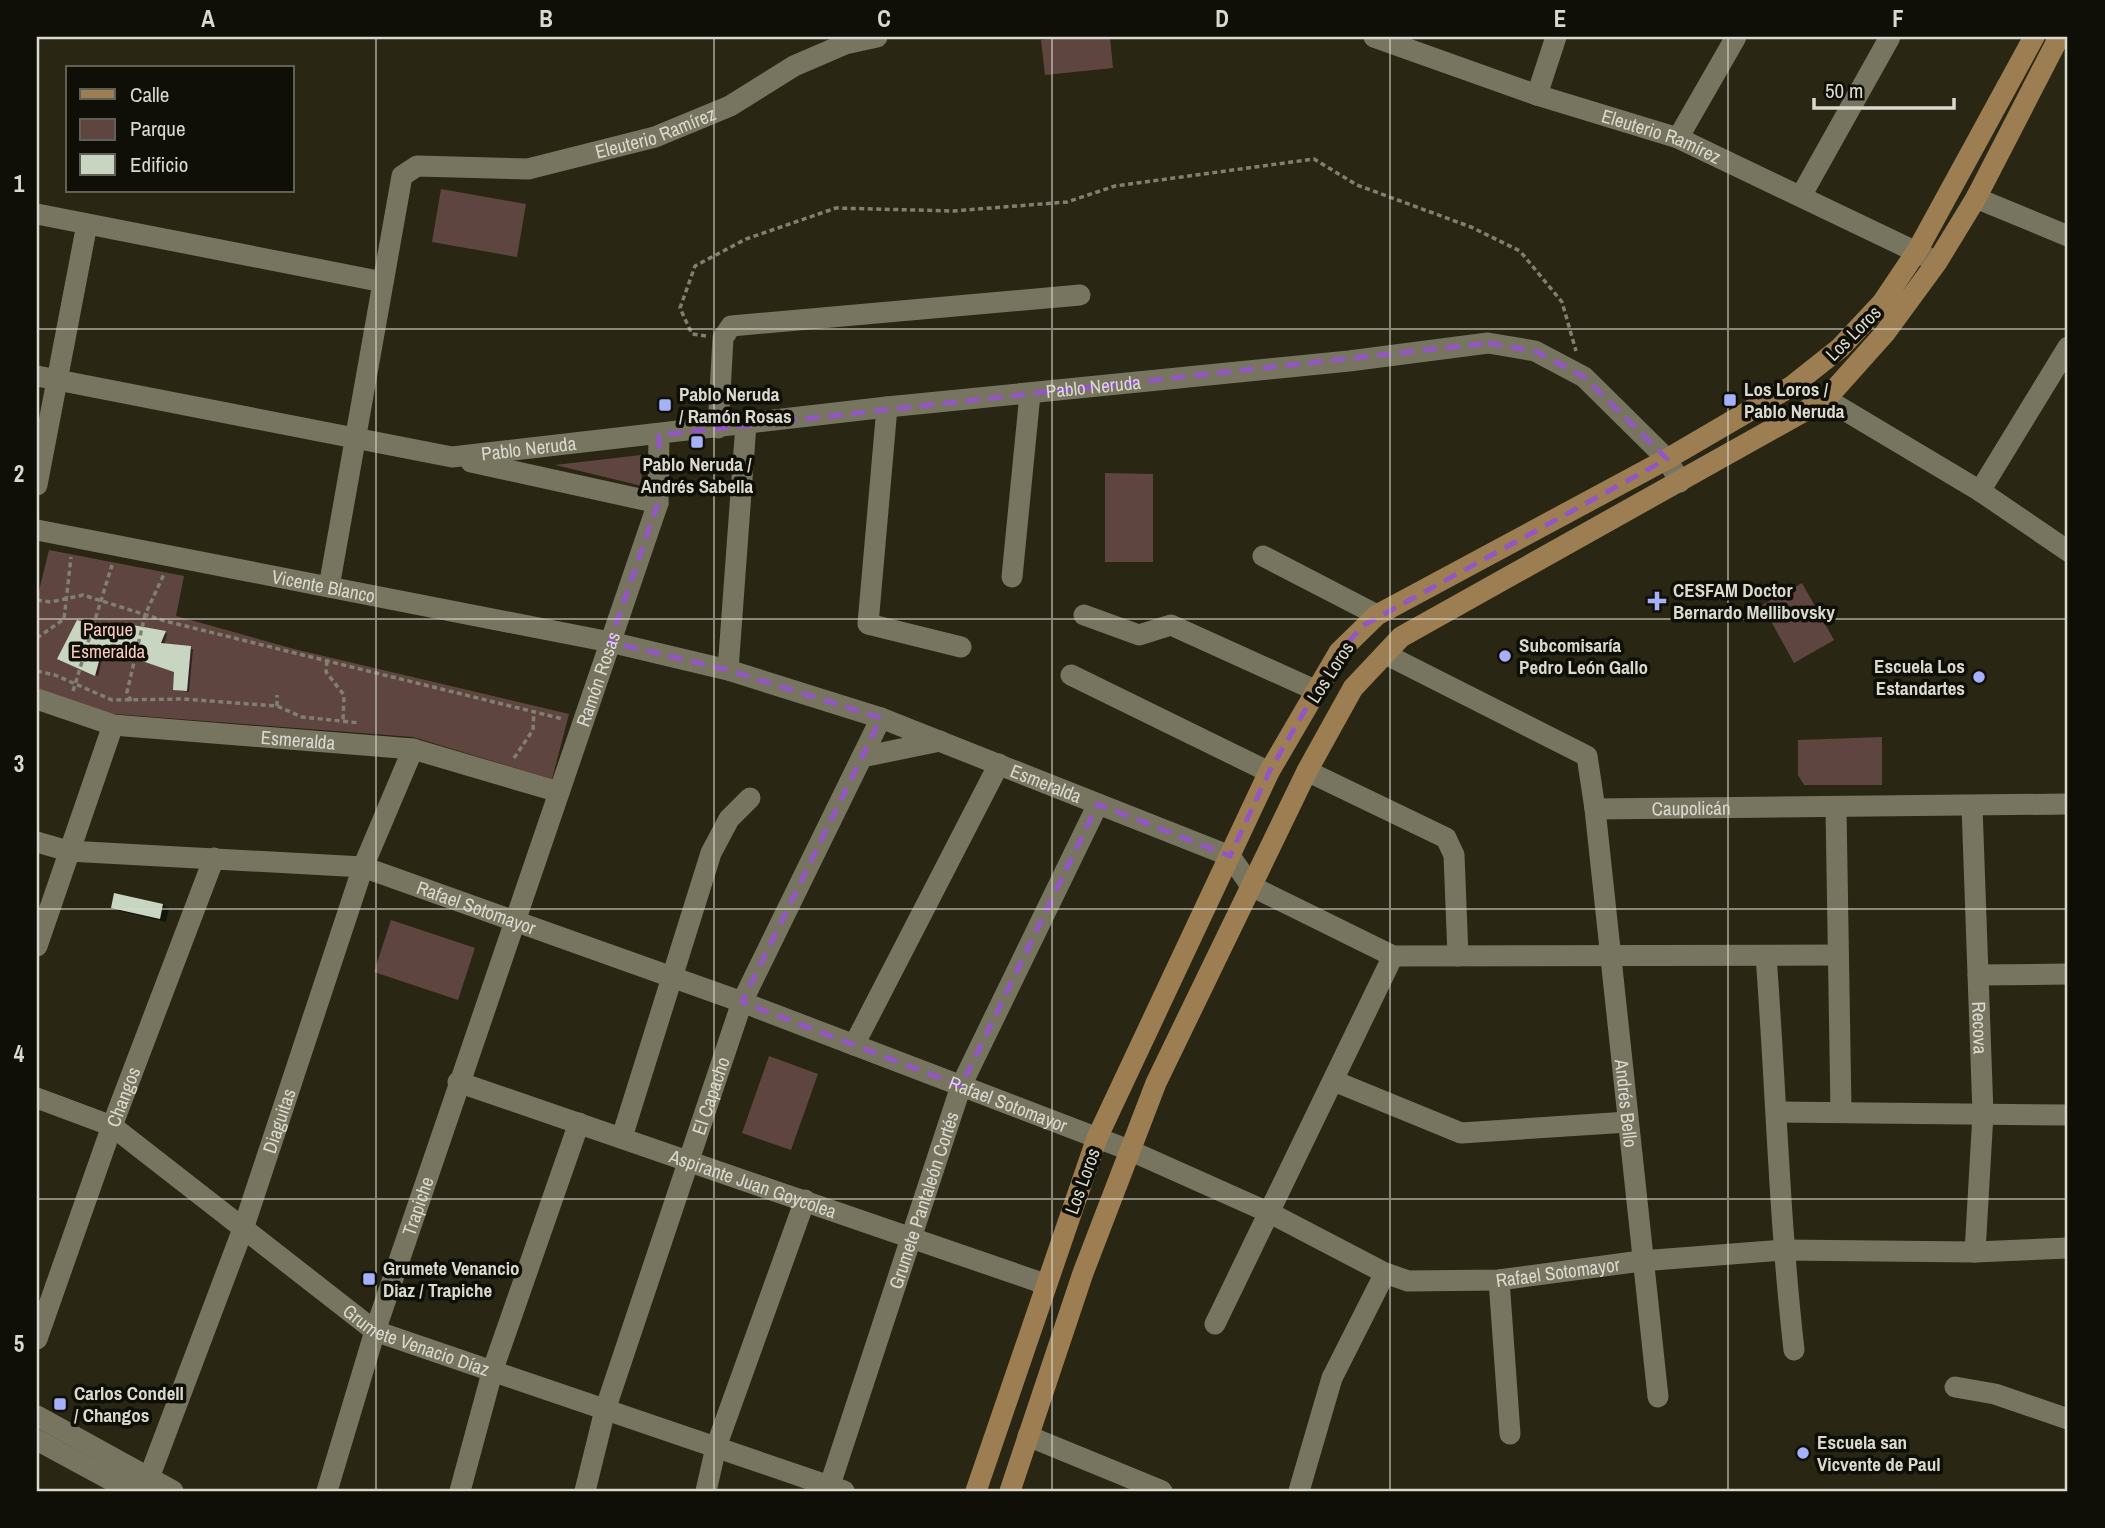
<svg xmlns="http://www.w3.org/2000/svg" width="2105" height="1528" font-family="'Archivo Narrow',sans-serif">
  <rect width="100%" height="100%" fill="#292714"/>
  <path fill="#5f453f" d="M 1076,37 L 1110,37 L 1113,68 L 1045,75 L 1041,40 Z
    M 441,189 L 526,204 L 517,257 L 432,242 Z
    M 641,455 L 642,486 L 555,465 Z
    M 1105,473 L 1153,474 L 1153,562 L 1105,562 Z
    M 49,550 L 184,576 L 176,616 L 294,649 L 569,714 L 552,779 L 413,737 L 102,713 L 37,691 L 37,599 Z
    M 1802,583 L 1834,640 L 1794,663 L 1762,605 Z
    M 1882,737 L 1882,785 L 1804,785 L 1798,775 L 1798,740 Z
    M 391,920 L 475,948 L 458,1000 L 374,972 Z
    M 769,1056 L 818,1074 L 791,1150 L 742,1133 Z"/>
  <path fill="#0007" d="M 165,633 L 167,634 L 164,645 L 193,649 L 189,692 L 174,689 L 176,672 L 146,662 L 103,655 L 98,676 L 59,659 L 127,635 Z
    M 116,895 L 163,905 L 169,909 L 166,922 L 119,911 L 113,908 Z"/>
  <path fill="#c7d5c1" d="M 77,620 L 126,633 L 127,624 L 166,631 L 161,643 L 191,646 L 187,691 L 173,690 L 174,672 L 142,661 L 101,654 L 95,676 L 57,659 Z
    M 114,893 L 163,904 L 160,919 L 111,908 Z"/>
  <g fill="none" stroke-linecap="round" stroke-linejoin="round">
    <path stroke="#817f70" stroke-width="3.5" stroke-dasharray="5 3.5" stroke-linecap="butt" d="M 706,336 L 692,334 L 680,308 L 695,266 L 746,239 L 836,208 L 953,211 L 1067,202 L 1115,186 L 1314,159 L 1357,185 L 1471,227 L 1520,251 L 1562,302 L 1576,351
      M 37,600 L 51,602 L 83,595 L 165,621 L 563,719
      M 37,638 L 64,619 L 71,557
      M 327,661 L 326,672 L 344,695 L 343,721
      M 37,671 L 55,675 L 112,700 L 183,699 L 277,706 L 302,717 L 360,723
      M 73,691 L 112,565
      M 131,701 L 127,692 L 145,615 L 164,574
      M 277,706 L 277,695
      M 514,758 L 533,730 L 534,710"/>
    <g stroke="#777560" stroke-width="21">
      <path id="s1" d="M 1374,37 L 1537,95 L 1678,138 L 1933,260"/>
      <path d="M 1537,95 L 1556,37"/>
      <path d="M 1678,138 L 1736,37"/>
      <path d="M 1801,196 L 1890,37"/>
      <path d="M 1976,198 L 2068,236"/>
      <path d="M 37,214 L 383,282"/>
      <path id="s2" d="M 37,376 L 452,457 L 887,407 L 1349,361 L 1488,343 L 1535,351 L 1584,377 L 1667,459 L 1680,482"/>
      <path d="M 1826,399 L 1980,491 L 2068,551"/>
      <path d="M 887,407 L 868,624 L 961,647"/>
      <path d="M 718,428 L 723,338 L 731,326 L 1080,295"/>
      <path d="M 471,462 L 658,503"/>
      <path d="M 37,485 L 87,224"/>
      <path d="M 1980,491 L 2068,347"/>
      <path id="s3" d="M 37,530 L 610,642 L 728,670 L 881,718 L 1230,856 L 1251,886 L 1393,956 L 1838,955"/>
      <path d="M 1263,556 L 1377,615"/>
      <path d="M 1012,577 L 1030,394"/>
      <path id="s4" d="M 329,587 L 402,176 L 417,166 L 528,169 L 655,137 L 730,106 L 794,66 L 845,44 L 877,37"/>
      <path d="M 1084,615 L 1139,635 L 1171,625 L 1317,691"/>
      <path id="s5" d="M 1385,654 L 1587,756 L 1595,809 L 2068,804"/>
      <path d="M 728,670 L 746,424"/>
      <path d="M 1071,675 L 1269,772"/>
      <path id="s6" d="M 37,699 L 113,725 L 413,749 L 559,792"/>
      <path d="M 862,757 L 940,741"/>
      <path d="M 1307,771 L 1446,838 L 1454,855 L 1458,956"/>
      <path id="s7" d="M 1972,806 L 1983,1114 L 1975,1252"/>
      <path d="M 1836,808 L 1841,1111"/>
      <path id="s8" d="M 1595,809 L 1658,1397"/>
      <path id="s9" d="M 37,842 L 68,851 L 363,867 L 742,1002 L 1129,1150 L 1270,1213 L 1385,1273 L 1408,1281 L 1499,1280 L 1641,1261 L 1783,1250 L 1975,1252 L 2068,1248"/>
      <path d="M 37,946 L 113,725"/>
      <path d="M 1766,956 C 1776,1087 1779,1219 1794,1350"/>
      <path d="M 1978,975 L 2068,974"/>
      <path d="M 854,1045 L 999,764"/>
      <path d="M 1334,1081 L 1461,1133 L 1628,1122"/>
      <path id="s10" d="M 458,1082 L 1045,1284"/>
      <path id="s11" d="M 37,1098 L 112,1126 L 375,1331 L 844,1491"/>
      <path d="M 1778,1112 L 2068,1115"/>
      <path d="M 622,1137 L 711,853 L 729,819 L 750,798"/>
      <path d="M 1499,1280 L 1510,1434"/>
      <path d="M 1215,1324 L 1393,956"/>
      <path id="s12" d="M 37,1339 L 112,1126 L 214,858"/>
      <path d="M 1955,1387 L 1995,1394 L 2068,1419"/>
      <path d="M 37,1416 L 173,1491"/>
      <path d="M 1028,1436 L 1162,1491"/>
      <path d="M 37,1440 L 131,1491"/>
      <path id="s13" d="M 144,1491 L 243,1229 L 363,867 L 413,749"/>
      <path id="s14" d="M 327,1491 L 375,1331 L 658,503 L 659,435"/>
      <path d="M 460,1491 L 493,1369 L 579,1123"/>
      <path id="s15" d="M 585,1491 L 605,1410 L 742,1002 L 881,718"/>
      <path d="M 706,1491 L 716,1447 L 805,1200"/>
      <path id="s16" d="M 828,1491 L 961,1086 L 1098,804"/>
      <path d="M 1299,1491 L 1332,1378 L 1385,1273"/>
    </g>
    <path stroke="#9d7e53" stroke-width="21" d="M 976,1491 L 1097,1138 L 1269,772 L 1339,652 L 1377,615 L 1667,459 L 1792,386 L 1840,348 L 1882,303 L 1917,251 L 2034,37
      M 1010,1491 L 1083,1273 L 1156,1083 L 1307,771 L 1353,688 L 1401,637 L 1826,399 L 1885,333 L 1937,262 L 1976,198 L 2059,37"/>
  </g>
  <path fill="none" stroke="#9357c3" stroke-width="5" stroke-dasharray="14 9" stroke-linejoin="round" d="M 1488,343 L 1535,351 L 1584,377 L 1667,459 L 1364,625 L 1339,652 L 1269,772 L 1230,856 L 1098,804 L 961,1086 L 742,1002 L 881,718 L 728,670 L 610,642 L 658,503 L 659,435 Z"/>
  <path fill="none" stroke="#dad9ce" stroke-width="2" stroke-opacity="0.55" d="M 376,37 L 376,1491M 714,37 L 714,1491M 1052,37 L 1052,1491M 1390,37 L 1390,1491M 1728,37 L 1728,1491M 37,329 L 2068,329M 37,619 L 2068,619M 37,909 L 2068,909M 37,1199 L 2068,1199"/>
  <g fill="#a6b1fc" stroke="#100f07" stroke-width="2.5">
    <rect x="1723" y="393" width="14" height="14" rx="3.5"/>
    <rect x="658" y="398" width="14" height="14" rx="3.5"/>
    <rect x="690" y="435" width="14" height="14" rx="3.5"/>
    <path d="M1653.5 590.5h7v7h7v7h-7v7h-7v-7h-7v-7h7z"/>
    <circle cx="1505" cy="656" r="7"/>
    <circle cx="1979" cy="677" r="7"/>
    <rect x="362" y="1272" width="14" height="14" rx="3.5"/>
    <rect x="53" y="1397" width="14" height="14" rx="3.5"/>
    <circle cx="1803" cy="1453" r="7"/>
  </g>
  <g text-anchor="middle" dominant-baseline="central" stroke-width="7" stroke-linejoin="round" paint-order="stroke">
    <g font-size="19" fill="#dad9ce" stroke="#100f07">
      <text stroke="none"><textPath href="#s4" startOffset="679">Eleuterio Ramírez</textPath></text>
      <text stroke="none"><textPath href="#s1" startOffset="304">Eleuterio Ramírez</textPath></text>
      <text transform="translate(1853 333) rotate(-45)">Los Loros</text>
      <text stroke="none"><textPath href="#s2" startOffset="1068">Pablo Neruda</textPath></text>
      <text stroke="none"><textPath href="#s2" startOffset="500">Pablo Neruda</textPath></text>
      <text stroke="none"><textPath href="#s3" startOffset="292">Vicente Blanco</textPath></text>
      <text transform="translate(1330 672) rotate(-57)">Los Loros</text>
      <text stroke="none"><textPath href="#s14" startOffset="856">Ramón Rosas</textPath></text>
      <text stroke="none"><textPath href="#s6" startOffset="266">Esmeralda</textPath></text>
      <text stroke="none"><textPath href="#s3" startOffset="1043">Esmeralda</textPath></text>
      <text stroke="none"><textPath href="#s5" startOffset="376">Caupolicán</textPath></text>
      <text stroke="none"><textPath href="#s9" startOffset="448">Rafael Sotomayor</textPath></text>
      <text stroke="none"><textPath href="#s7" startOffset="222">Recova</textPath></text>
      <text stroke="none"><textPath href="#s15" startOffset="415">El Capacho</textPath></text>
      <text stroke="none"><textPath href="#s12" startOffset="257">Changos</textPath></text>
      <text stroke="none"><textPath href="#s8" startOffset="296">Andrés Bello</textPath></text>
      <text stroke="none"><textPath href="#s9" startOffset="1015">Rafael Sotomayor</textPath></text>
      <text stroke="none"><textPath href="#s13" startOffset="394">Diaguitas</textPath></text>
      <text transform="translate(1082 1181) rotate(-70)">Los Loros</text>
      <text stroke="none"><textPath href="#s10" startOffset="312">Aspirante Juan Goycolea</textPath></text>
      <text stroke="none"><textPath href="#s16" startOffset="306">Grumete Pantaleón Cortés</textPath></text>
      <text stroke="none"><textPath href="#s14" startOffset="299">Trapiche</textPath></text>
      <text stroke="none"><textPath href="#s9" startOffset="1603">Rafael Sotomayor</textPath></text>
      <text stroke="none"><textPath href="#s11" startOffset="455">Grumete Venacio Díaz</textPath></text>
    </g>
    <g font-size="19" font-weight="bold" fill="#dad9ce" stroke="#100f07" text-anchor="start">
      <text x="1744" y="389">Los Loros /<tspan x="1744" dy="22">Pablo Neruda</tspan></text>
      <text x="679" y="394">Pablo Neruda<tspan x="679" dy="22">/ Ramón Rosas</tspan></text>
      <text x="697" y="464" text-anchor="middle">Pablo Neruda /<tspan x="697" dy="22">Andrés Sabella</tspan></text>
      <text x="1673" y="590">CESFAM Doctor<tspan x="1673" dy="22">Bernardo Mellibovsky</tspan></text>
      <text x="1519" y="645">Subcomisaría<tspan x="1519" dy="22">Pedro León Gallo</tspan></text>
      <text x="1965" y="666" text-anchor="end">Escuela Los<tspan x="1965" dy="22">Estandartes</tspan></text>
      <text x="383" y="1268">Grumete Venancio<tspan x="383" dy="22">Diaz / Trapiche</tspan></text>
      <text x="74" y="1393">Carlos Condell<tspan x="74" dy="22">/ Changos</tspan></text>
      <text x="1817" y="1442">Escuela san<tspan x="1817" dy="22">Vicvente de Paul</tspan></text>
    </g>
    <g font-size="19" fill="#fccabf" stroke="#100f07">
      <text x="108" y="629">Parque<tspan x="108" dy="22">Esmeralda</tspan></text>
    </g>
  </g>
  <rect width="2105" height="1528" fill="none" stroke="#100f07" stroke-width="77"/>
  <rect x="66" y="66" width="228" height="126" fill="#100f07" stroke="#616057" stroke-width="2"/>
  <rect x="80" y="89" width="35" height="10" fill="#9d7e53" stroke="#616057" stroke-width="2"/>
  <text x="130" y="102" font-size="21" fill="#dad9ce">Calle</text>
  <rect x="80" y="119" width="35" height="21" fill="#5f453f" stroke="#616057" stroke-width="2"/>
  <text x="130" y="136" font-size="21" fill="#dad9ce">Parque</text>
  <rect x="80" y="154" width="35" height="21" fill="#c7d5c1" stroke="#616057" stroke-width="2"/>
  <text x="130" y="172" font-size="21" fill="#dad9ce">Edificio</text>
  <path d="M1814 98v10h140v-10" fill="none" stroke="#dad9ce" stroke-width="3.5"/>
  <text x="1825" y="98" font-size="21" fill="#dad9ce" stroke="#100f07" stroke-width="5" paint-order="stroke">50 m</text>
  <rect x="38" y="38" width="2028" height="1452" fill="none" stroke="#dad9ce" stroke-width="2.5"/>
  <g font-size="23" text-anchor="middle" font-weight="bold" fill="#dad9ce">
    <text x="208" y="27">A</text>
    <text x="546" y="27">B</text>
    <text x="884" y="27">C</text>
    <text x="1222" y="27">D</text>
    <text x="1560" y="27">E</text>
    <text x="1898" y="27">F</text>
    <text x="19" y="192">1</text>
    <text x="19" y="482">2</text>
    <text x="19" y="772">3</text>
    <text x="19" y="1062">4</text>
    <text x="19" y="1352">5</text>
  </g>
</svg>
